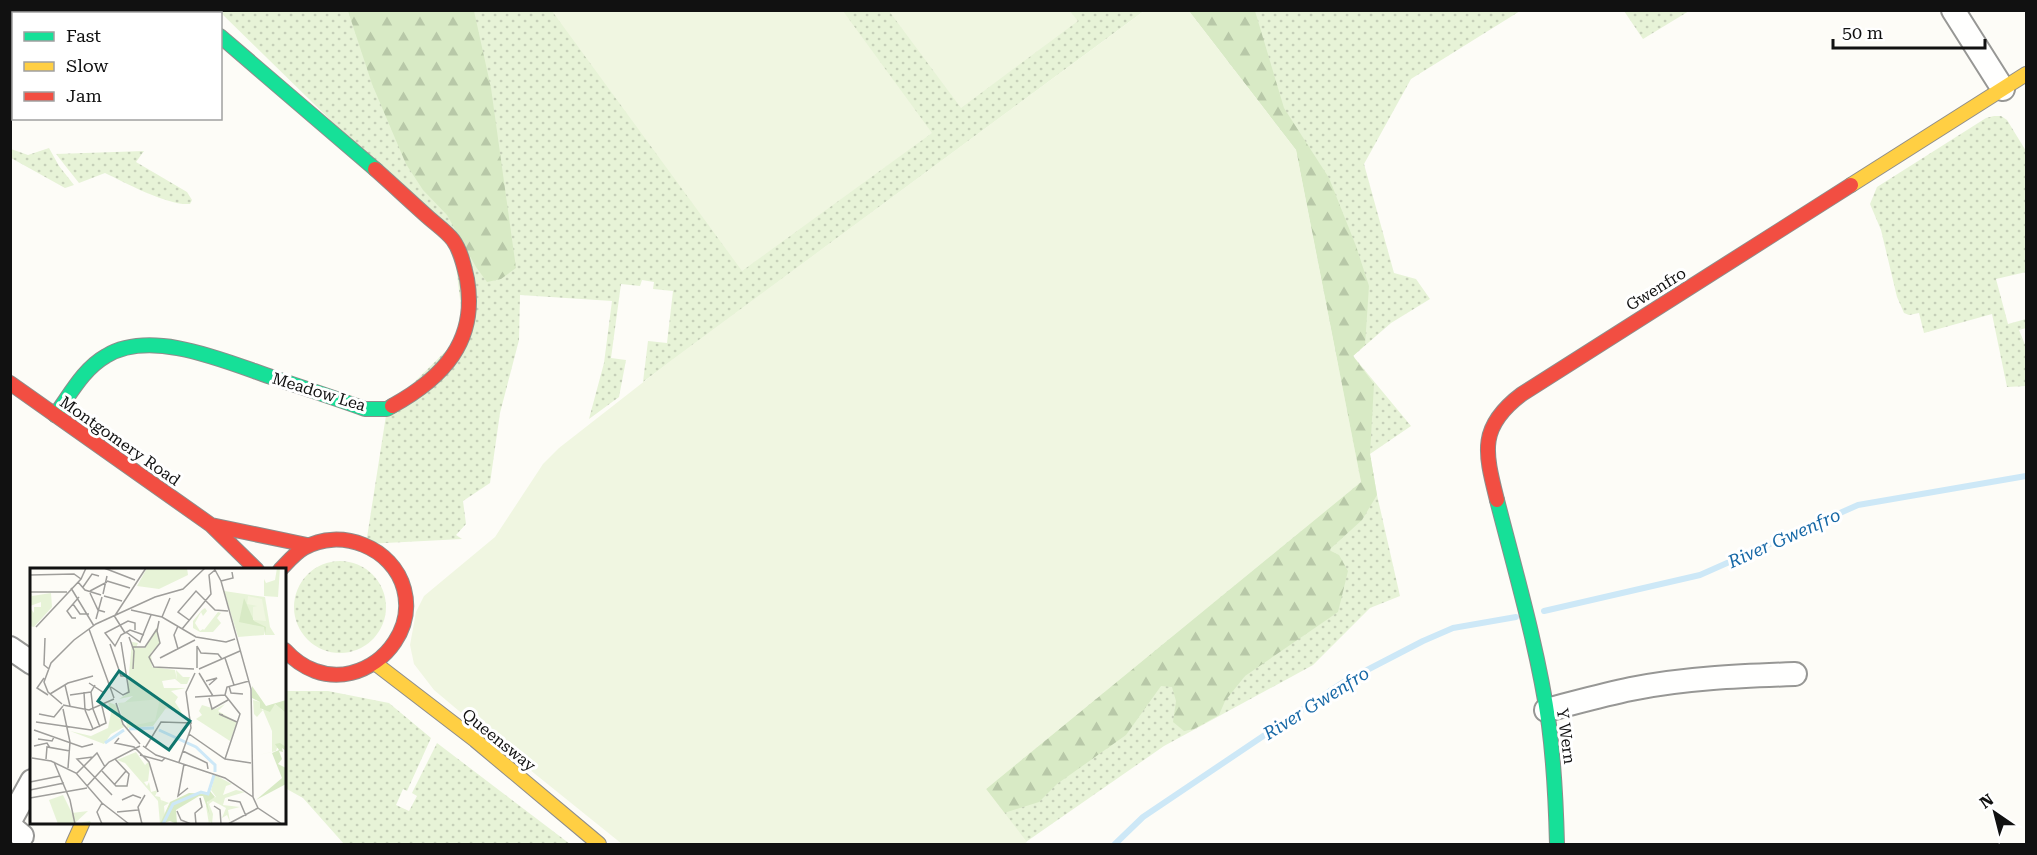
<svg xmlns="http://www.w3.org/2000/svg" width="2037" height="855" font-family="'Roboto Serif',serif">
  <defs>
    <pattern id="grass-dots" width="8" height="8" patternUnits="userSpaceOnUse" patternTransform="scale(1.5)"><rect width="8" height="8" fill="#e7f3d7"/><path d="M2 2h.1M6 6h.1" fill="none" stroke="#c5cfb8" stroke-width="1.8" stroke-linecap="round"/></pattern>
    <pattern id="forest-firs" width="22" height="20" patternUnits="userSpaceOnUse" patternTransform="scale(1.5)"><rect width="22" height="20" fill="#d8eac5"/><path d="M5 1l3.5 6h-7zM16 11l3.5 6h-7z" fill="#b8c8a8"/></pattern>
  </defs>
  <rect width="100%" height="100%" fill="#fdfcf7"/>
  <path fill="url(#grass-dots)" d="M 219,11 L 1144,11 L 643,382 L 648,341 L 667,343 L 673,291 L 653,289 L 654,282 L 642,280 L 640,286 L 621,284 L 611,358 L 626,360 L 619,397 L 589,419 L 604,363 L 612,301 L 520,295 L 519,340 L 500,413 L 490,483 L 463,501 L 466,524 L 456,535 L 462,539 L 366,544 L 387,409 L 464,333 L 453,240 Z
    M 1189,11 L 1520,11 L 1411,79 L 1364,164 L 1394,273 L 1416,279 L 1430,299 L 1391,323 L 1353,356 L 1411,426 L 1370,454 L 1377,495 L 1400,596 L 1370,608 L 1313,665 L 1164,746 L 1023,844 L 694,844 L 1338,366 L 1296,150 Z
    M 1624,11 L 1689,11 L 1643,39 Z
    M 1994,116 L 2001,116 L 2007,120 L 2026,151 L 2026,272 L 1996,279 L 2008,324 L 2026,319 L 2026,328 L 2019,330 L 2026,347 L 2026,386 L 2007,387 L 1992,314 L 1924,333 L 1919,313 L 1909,315 L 1904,313 L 1897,297 L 1881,230 L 1870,204 L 1877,187 L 1986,118 Z
    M 49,148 L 59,166 L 74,185 L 65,188 L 11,158 L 11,149 L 28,155 Z
    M 144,151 L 136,162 L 187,192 L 192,200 L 190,204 C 168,206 126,183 105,173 L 79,183 L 56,154 Z
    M294 607a46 46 0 1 1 92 0a46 46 0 1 1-92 0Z
    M 285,691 L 328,691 L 389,703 L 431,738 L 407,791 L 403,789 L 396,805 L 409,811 L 417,796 L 412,793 L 437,743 L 570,844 L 344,844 L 303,798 L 285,788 Z"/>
  <path fill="url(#forest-firs)" d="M 348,11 L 474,11 L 491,88 L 516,268 L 501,279 L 487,282 L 476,267 L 447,215 L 423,190 L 406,164 L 372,84 Z
    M 1189,11 L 1255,11 L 1284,108 L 1329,178 L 1356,246 L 1369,286 L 1365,345 L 1353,356 L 1374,384 L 1370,454 L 1377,495 L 1362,520 L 1329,550 L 1339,555 L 1348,571 L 1338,612 L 1245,676 L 1225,701 L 1219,715 L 1194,729 L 1184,731 L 1173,722 L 1176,701 L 1172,687 L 1161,686 L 1126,735 L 1057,784 L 1039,802 L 1004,813 L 986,789 L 1361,482 L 1296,150 Z"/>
  <path fill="#f0f6e1" d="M 552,11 L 843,11 L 932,133 L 742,271 Z
    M 889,11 L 1070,11 L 1078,21 L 961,108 Z
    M 1144,11 L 1189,11 L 1296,150 L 1361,482 L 986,789 L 1027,842 L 1023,844 L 622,844 L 514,757 L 434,690 L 414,664 L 410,645 L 416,612 L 424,596 L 495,537 L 543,464 L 559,448 L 669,362 Z"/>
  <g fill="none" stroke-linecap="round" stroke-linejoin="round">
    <path stroke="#cde8f7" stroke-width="6" d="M 1544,611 L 1700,575 L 1858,505 L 2026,476
      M 1115,844 L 1143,817 L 1342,683 L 1423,641 L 1453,628 L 1516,617"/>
    <g stroke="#979795" stroke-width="26">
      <path id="street" d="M 1953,10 L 2003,89
        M 192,11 L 195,14
        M 10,13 L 14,16
        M 10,648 L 32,663
        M 1546,710 C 1574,703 1602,695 1631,689 C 1685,678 1740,676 1795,674
        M 10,821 L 32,781
        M 10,826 L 22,836"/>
    </g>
    <g stroke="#8e8d8b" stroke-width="16">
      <path id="fast" d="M 220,36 L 375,169
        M 55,415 C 70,395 83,369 106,356 C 152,328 227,362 274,378 C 304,388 335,398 365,409 L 387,409 L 392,406
        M 1497,500 C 1516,574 1538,649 1549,725 C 1554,764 1556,804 1557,844"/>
    </g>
    <g stroke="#8e8d8b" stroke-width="16">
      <path id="slow" d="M 1851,185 L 2026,74
        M 376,664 L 475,740 L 599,844
        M 73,844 L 82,824"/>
    </g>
    <g stroke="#8e8d8b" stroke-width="16">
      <path id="jam" d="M 375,169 C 393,185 411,202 429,218 C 437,225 447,232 453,240 C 461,251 464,266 467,279 C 478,341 443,378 392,406
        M 10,383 L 211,525 L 257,570
        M 1497,500 C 1485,452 1478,427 1522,394 L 1851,185
        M 211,525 L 307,545
        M 280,570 C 287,563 295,553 304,548 C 340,527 393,547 404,589 C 414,627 387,664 351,673 C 326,679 302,669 285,650"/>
    </g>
    <use href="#street" stroke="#fffffe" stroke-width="22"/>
    <use href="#fast" stroke="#16e098" stroke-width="14"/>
    <use href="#slow" stroke="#ffcf43" stroke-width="14"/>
    <use href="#jam" stroke="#f24e42" stroke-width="14"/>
  </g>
  <g text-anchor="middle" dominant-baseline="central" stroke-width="6" stroke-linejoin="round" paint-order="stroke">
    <g font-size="16" fill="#111" stroke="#fff">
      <text transform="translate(1656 289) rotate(-32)">Gwenfro</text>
      <text transform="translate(319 392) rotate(17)">Meadow Lea</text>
      <text transform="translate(120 441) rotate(35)">Montgomery Road</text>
      <text transform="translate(1566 736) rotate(82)">Y Wern</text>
      <text transform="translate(499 740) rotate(39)">Queensway</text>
    </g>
    <g font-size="18" font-style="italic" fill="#1768a6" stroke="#fff">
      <text transform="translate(1784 538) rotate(-24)">River Gwenfro</text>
      <text transform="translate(1316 703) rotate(-32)">River Gwenfro</text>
    </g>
  </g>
  <g transform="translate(30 568)">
    <rect width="256" height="256" fill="#fdfcf7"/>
    <path d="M 117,0 L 157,0 L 158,7 L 129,21 L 107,18 ZM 247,0 L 250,0 L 248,29 L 234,28 L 234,11 L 236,15 L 245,12 ZM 194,23 L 235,29 L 240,59 L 245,67 L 235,67 L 234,59 L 234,67 L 208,69 ZM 1,25 L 2,28 L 21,25 L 22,39 L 4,59 L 0,58 L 0,45 L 1,41 L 4,45 L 4,39 L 11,39 L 11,34 L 0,38 ZM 175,40 L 177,43 L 173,48 L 171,44 L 165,55 L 170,63 L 173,61 L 174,62 L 188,44 L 191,45 L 187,50 L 191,55 L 183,64 L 170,64 L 163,60 L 163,53 L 172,42 ZM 127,59 L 130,75 L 121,85 L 122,99 L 145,102 L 147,112 L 146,102 L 153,109 L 160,109 L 157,116 L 151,116 L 145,111 L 132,113 L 134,120 L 156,120 L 141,123 L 148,129 L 145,134 L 152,145 L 136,140 L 123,158 L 97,160 L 94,135 L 103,128 L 89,131 L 97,126 L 102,74 L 108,75 L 106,80 L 115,80 ZM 223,132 L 230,134 L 232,142 L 245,136 L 256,145 L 256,180 L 247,180 L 246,183 L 224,188 L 242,184 L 242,163 L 233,142 L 227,149 L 224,146 ZM 78,134 L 86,137 L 94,159 L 81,166 L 74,176 L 40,163 L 61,168 L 78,160 L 81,145 ZM 195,136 L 188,143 L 207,154 L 200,173 L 166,151 L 172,147 L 169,143 L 172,137 L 185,141 ZM 106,184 L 115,197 L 118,194 L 120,197 L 118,213 L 114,214 L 117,218 L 119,214 L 121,224 L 128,222 L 125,228 L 130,229 L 132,236 L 131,232 L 139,235 L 134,238 L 135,250 L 130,256 L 128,233 L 95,195 L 87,192 ZM 185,207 L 202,216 L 196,218 L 193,227 L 206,222 L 215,224 L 195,230 L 193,237 L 210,239 L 198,242 L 200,254 L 197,247 L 192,250 L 196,240 L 183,233 L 179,236 L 183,246 L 182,256 L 180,253 L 179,256 L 176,238 L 179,231 L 186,229 L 181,222 ZM 33,227 L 42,245 L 58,243 L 45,255 L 48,256 L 54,254 L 60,253 L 61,255 L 57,256 L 28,256 L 19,232 Z" fill="#e7f3d7"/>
    <path d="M 214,30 L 224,53 L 236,59 L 235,67 L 234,59 L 209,54 ZM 222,118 L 236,138 L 256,132 L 256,145 L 245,136 L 240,144 L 230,140 L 230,134 L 222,130 ZM 250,175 L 256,179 L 256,183 L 252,180 L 253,184 L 249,183 L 252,191 L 248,196 L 256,200 L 256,216 L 226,232 L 252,210 L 242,185 L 249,182 L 245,176 ZM 180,223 L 185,229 L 177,234 L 180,248 L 173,228 L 169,228 L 146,242 L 147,256 L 140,253 L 130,256 L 140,234 L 159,225 L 179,226 Z" fill="#d8eac5"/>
    <path d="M 218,28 L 232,31 L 236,53 L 223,52 L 223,39 L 227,38 L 217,36 ZM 130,131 L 125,153 L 101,158 L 93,151 L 88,135 Z" fill="#f0f6e1"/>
    <path fill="none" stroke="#cde8f7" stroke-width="3" d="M 99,161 L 124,160M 129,162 L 166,179 L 185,197 L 185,204M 75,175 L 94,162M 133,256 L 143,236 L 171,224 L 178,226 L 184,207"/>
    <path fill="none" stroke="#9f9e9b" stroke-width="1.5" d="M 74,0 L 105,12M 184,0 L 191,13 L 221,121 L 223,229 L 228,240 L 252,256M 0,7 L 44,6 L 51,11M 77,13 L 100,20M 191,13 L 203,10 L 202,4M 48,14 L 55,22 L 71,27M 53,19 L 62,6 L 69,8M 41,20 L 64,58M 60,23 L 77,14M 0,24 L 37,24M 60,25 L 68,42 L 75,44M 73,26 L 77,8M 74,28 L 92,33M 43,36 L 50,46 L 59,46M 101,42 L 132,49 L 166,69 L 196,74 L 205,71M 84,49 L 116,0M 85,49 L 95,65M 132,49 L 140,30M 46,50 L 42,50 L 37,43 L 49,29M 66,51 L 72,29M 159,52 L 148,44 L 166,23 L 185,42 L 198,43M 129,53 L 127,63 L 130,75 L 119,89 L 124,99 L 164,101M 148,58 L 144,67 L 148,81M 6,59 L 51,11 L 56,0M 59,61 L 84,130M 152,61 L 181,26 L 179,7 L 185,2M 105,62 L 105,55 L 98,53 L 75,65 L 85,78 L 91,67 L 100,62 L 114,67M 96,64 L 110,74 L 121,47M 99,69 L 104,83 L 103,101M 15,70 L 14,97 L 19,101M 80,76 L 91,108 L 96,108M 167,78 L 171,85 L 188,86 L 192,91M 167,78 L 167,100M 103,79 L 115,79 L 127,61M 130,90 L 165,72M 195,90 L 204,117M 169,101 L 210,83M 169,105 L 183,128M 14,110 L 7,120 L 18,127M 176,113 L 187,110 L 179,117M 59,115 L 74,125 L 69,132M 35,117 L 40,138M 65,117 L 61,124 L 63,141 L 70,159M 199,118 L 201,125 L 213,126M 81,119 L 93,127 L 99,124 L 91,74M 54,124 L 55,142M 20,126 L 38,115 L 63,108M 40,127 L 61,124M 195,127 L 210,146 L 195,191M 195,127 L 197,119 L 219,113M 165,129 L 195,127M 179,130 L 182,141 L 198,132M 86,135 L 93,156 L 110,176M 32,136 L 18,124 L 14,114 L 21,95 L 44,72 L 66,56 L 125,29 L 153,21 L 175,0M 33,137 L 59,142 L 84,131M 33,141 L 40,174 L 38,200M 55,142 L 63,161M 9,146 L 24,149 L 33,138M 193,147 L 189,146 L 207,154M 6,154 L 61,162 L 76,155 L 71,134M 4,162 L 52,179 L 63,176M 159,166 L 195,191 L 221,195M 89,170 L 85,175 L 104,179 L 119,194 L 128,224M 8,171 L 22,173 L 24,169M 4,178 L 17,175 L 20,180M 113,178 L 126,187 L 195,210 L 223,229M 115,180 L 131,154 L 162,155M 153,183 L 177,195 L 178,201M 110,187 L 132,193 L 135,190M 63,189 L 47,191 L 82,227M 2,190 L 21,193 L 46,205 L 72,235 L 99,256M 16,191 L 17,179 L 40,183M 24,194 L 40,232 L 45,256M 149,194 L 161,160 L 156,124 L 165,105M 154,196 L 148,228 L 158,220M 72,203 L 86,218 L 97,218 L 99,206 L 85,191M 46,206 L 67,185 L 75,199M 0,214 L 30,208M 84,217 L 96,203M 57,218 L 79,194 L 110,178M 0,222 L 34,215M 0,230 L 57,220M 92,232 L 103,227 L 111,230M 198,232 L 210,234 L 216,248M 184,238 L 190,242 L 191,256M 147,243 L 151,252 L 161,256M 87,244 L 108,242M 72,256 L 67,244 L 72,235M 112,256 L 108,239 L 115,227M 166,256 L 165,245 L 172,239 L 170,230M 198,256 L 228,240"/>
    <path fill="#0f766e" fill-opacity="0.15" stroke="#0f766e" stroke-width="3" d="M 89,103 L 160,153 L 139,182 L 68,133 Z"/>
    <rect width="256" height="256" fill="none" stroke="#111" stroke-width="3"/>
  </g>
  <rect width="2037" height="855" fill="none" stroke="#111111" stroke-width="24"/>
  <rect x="12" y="12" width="210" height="108" fill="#ffffff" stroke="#a0a0a0" stroke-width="1.5"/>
  <rect x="24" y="32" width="30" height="9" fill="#16e098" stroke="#a0a0a0" stroke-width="1.5"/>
  <text x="66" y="42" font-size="18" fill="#111111">Fast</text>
  <rect x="24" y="62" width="30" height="9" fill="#ffcf43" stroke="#a0a0a0" stroke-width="1.5"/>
  <text x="66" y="72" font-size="18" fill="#111111">Slow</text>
  <rect x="24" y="92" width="30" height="9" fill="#f24e42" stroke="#a0a0a0" stroke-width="1.5"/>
  <text x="66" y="102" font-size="18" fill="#111111">Jam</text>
  <g transform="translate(1995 813) rotate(325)" stroke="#ffffff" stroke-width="4.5" paint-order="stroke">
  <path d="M0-4.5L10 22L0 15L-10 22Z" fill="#111111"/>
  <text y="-9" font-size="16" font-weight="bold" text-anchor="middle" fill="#111111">N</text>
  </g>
  <path d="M1833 39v9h152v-9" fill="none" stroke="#111111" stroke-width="3"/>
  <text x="1842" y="39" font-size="18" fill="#111111" stroke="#ffffff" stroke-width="4.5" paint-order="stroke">50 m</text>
</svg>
